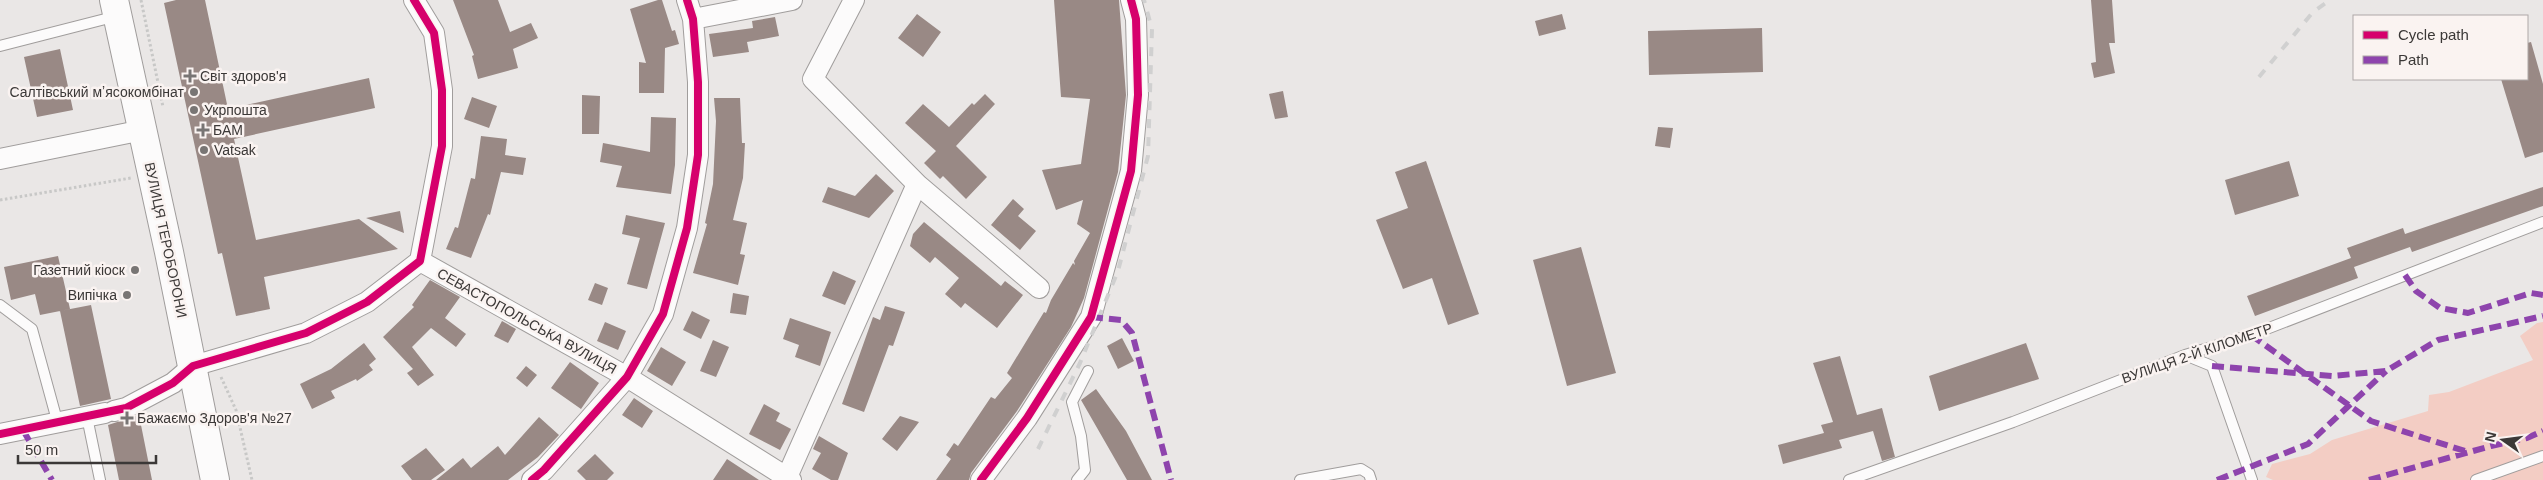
<svg xmlns="http://www.w3.org/2000/svg" width="2543" height="480" font-family="Arial,sans-serif">
  <rect width="100%" height="100%" fill="#eae7e6"/>
  <path fill="#f3cdc4" d="M 2543,322 L 2543,480 L 2273,480 L 2266,477 L 2272,464 L 2310,454 L 2332,440 L 2428,411 L 2429,395 L 2449,392 L 2533,360 L 2520,336 L 2537,323 Z"/>
  <path fill="#998985" d="M 176,0 L 205,0 L 228,109 L 369,78 L 375,108 L 234,139 L 256,240 L 359,219 L 398,249 L 264,277 L 270,309 L 236,316 L 222,253 L 218,254 L 164,3 Z
    M 453,0 L 498,0 L 510,32 L 531,23 L 538,38 L 513,49 L 518,68 L 478,79 L 472,56 L 474,55 Z
    M 658,0 L 662,0 L 672,31 L 675,30 L 679,44 L 665,48 L 664,93 L 639,93 L 639,62 L 646,63 L 630,9 Z
    M 1054,0 L 1119,0 L 1126,95 L 1118,172 L 1084,298 L 1071,327 L 1017,411 L 971,473 L 969,480 L 936,480 L 951,459 L 946,455 L 954,443 L 958,446 L 991,397 L 995,399 L 1012,378 L 1007,373 L 1044,312 L 1046,313 L 1051,300 L 1073,263 L 1075,265 L 1074,261 L 1090,233 L 1077,224 L 1083,200 L 1056,210 L 1042,170 L 1081,164 L 1090,99 L 1061,97 Z
    M 2091,0 L 2112,0 L 2115,43 L 2109,43 L 2115,73 L 2094,78 L 2091,63 L 2096,62 Z
    M 917,14 L 941,32 L 923,57 L 898,38 Z
    M 1562,14 L 1566,29 L 1539,36 L 1535,21 Z
    M 775,17 L 779,36 L 747,42 L 749,52 L 713,57 L 709,34 L 753,28 L 752,21 Z
    M 1762,28 L 1763,72 L 1649,75 L 1648,31 Z
    M 2531,42 L 2543,84 L 2543,152 L 2525,158 L 2501,79 L 2527,79 L 2527,43 Z
    M 60,49 L 73,110 L 37,117 L 24,57 Z
    M 1283,91 L 1288,117 L 1275,119 L 1269,94 Z
    M 985,94 L 995,104 L 956,146 L 987,177 L 966,199 L 943,176 L 940,179 L 924,163 L 936,151 L 905,123 L 923,104 L 949,127 L 972,103 L 974,105 Z
    M 582,95 L 600,96 L 599,134 L 582,134 Z
    M 472,97 L 497,106 L 489,128 L 464,119 Z
    M 714,98 L 740,98 L 742,143 L 745,143 L 743,178 L 733,220 L 747,223 L 740,254 L 745,255 L 738,285 L 693,273 L 707,224 L 705,223 L 713,184 L 716,121 Z
    M 651,117 L 676,118 L 675,165 L 671,194 L 616,187 L 622,166 L 600,162 L 603,143 L 650,152 Z
    M 1658,127 L 1673,128 L 1670,148 L 1655,146 Z
    M 481,136 L 507,139 L 505,155 L 526,158 L 523,175 L 501,172 L 490,215 L 488,214 L 471,258 L 446,249 L 455,227 L 458,228 L 471,178 L 475,179 Z
    M 1426,161 L 1479,314 L 1448,325 L 1432,278 L 1403,289 L 1376,220 L 1408,208 L 1395,172 Z
    M 2289,161 L 2299,196 L 2235,215 L 2225,180 Z
    M 876,174 L 894,191 L 869,218 L 822,202 L 828,187 L 855,196 Z
    M 2543,187 L 2543,206 L 2412,252 L 2410,247 L 2354,267 L 2358,278 L 2255,316 L 2247,296 L 2351,258 L 2347,248 L 2403,228 L 2405,234 Z
    M 1013,199 L 1024,209 L 1018,216 L 1036,231 L 1020,250 L 991,225 Z
    M 400,211 L 404,233 L 366,218 Z
    M 626,215 L 665,223 L 647,289 L 627,284 L 640,238 L 622,234 Z
    M 924,222 L 1001,286 L 1005,281 L 1023,295 L 997,328 L 965,303 L 961,308 L 945,294 L 959,278 L 935,257 L 930,263 L 910,246 L 913,234 Z
    M 1581,247 L 1616,373 L 1567,386 L 1533,260 Z
    M 58,256 L 70,309 L 40,315 L 35,294 L 11,300 L 4,267 Z
    M 833,271 L 856,281 L 845,305 L 822,296 Z
    M 430,280 L 460,297 L 445,318 L 466,334 L 456,347 L 431,328 L 412,347 L 434,375 L 418,386 L 407,373 L 413,369 L 383,337 L 414,307 L 412,305 Z
    M 595,283 L 608,288 L 602,305 L 588,300 Z
    M 733,293 L 749,296 L 746,315 L 730,313 Z
    M 91,305 L 111,399 L 80,406 L 60,311 Z
    M 885,306 L 905,312 L 893,346 L 889,345 L 864,412 L 842,404 L 873,317 L 880,320 Z
    M 692,311 L 710,320 L 701,339 L 683,330 Z
    M 790,318 L 831,332 L 820,366 L 795,357 L 799,345 L 783,339 Z
    M 502,321 L 516,329 L 508,343 L 494,336 Z
    M 605,322 L 626,331 L 618,350 L 597,341 Z
    M 1122,338 L 1134,361 L 1118,369 L 1107,346 Z
    M 713,340 L 729,347 L 716,377 L 700,371 Z
    M 364,343 L 376,359 L 369,365 L 373,370 L 357,381 L 356,379 L 331,391 L 335,398 L 312,409 L 300,384 L 331,369 Z
    M 2026,343 L 2039,379 L 1939,411 L 1929,376 Z
    M 661,347 L 686,362 L 672,386 L 647,371 Z
    M 1840,356 L 1857,415 L 1882,408 L 1895,457 L 1882,461 L 1873,431 L 1839,440 L 1842,448 L 1783,464 L 1778,445 L 1824,433 L 1821,425 L 1833,422 L 1813,363 Z
    M 570,362 L 599,383 L 581,409 L 551,388 Z
    M 526,366 L 537,375 L 527,387 L 516,378 Z
    M 1096,389 L 1126,431 L 1152,480 L 1127,480 L 1081,400 Z
    M 634,398 L 653,411 L 642,428 L 622,415 Z
    M 764,404 L 780,413 L 776,421 L 791,429 L 780,450 L 749,434 Z
    M 139,415 L 152,480 L 119,480 L 108,425 Z
    M 900,416 L 919,422 L 897,451 L 882,439 Z
    M 539,417 L 559,435 L 538,457 L 508,480 L 436,480 L 463,458 L 471,468 L 498,446 L 505,455 Z
    M 819,436 L 848,453 L 838,480 L 831,480 L 812,469 L 821,453 L 813,449 Z
    M 426,448 L 445,470 L 431,480 L 412,480 L 401,466 Z
    M 595,454 L 614,473 L 607,480 L 586,480 L 577,471 Z
    M 727,459 L 759,480 L 713,480 Z"/>
  <g fill="none" stroke-linecap="round" stroke-linejoin="round">
    <g stroke="#a09d9c" stroke-width="12">
      <path id="service" d="M 0,46 L 117,16
        M 0,305 L 32,329 L 58,424
        M 2185,355 L 2212,366 L 2252,480
        M 87,417 L 100,480
        M 1077,480 L 1085,470 L 1081,436 L 1072,402 L 1088,371
        M 1300,480 L 1361,469 L 1369,474 L 1371,480
        M 1849,480 L 2013,422 L 2185,355 L 2251,335 L 2543,222
        M 2476,480 L 2543,456"/>
    </g>
    <g stroke="#a09d9c" stroke-width="22">
      <path id="minor" d="M 854,0 L 813,79 L 917,184
        M 693,19 L 792,0
        M 0,159 L 143,130
        M 420,261 L 627,377 L 791,480
        M 114,411 L 126,408 L 173,383 L 193,366 L 306,333 L 367,302 L 420,261 L 442,146 L 442,90 L 434,33 L 414,0
        M 0,434 L 105,413
        M 787,477 L 917,184 L 1039,288
        M 532,480 L 544,470 L 627,377 L 663,314 L 687,228 L 698,155 L 698,82 L 693,19 L 687,0
        M 981,480 L 1027,418 L 1091,317 L 1131,171 L 1138,95 L 1136,19 L 1131,0"/>
    </g>
    <g stroke="#a09d9c" stroke-width="30">
      <path id="secondary" d="M 114,0 L 169,252 L 215,480"/>
    </g>
    <path stroke="#c8c8c7" stroke-width="3" stroke-dasharray="2.5 2.5" stroke-linecap="butt" d="M 141,0 L 163,107
      M 0,200 L 131,178
      M 221,377 L 236,410 L 252,480"/>
    <use href="#service" stroke="#fcfbfb" stroke-width="10"/>
    <use href="#minor" stroke="#fcfbfb" stroke-width="20"/>
    <use href="#secondary" stroke="#fcfbfb" stroke-width="28"/>
    <path stroke="#d0d0d0" stroke-width="4" stroke-dasharray="9 9" stroke-linecap="butt" d="M 2259,77 L 2313,12 L 2330,0
      M 1038,449 L 1080,363 L 1118,271 L 1148,156 L 1152,29 L 1144,0"/>
    <path stroke="#8e44ad" stroke-width="6" stroke-dasharray="12 6" stroke-linecap="butt" d="M 2405,275 L 2416,291 L 2440,308 L 2468,313 L 2531,293 L 2543,295
      M 1091,317 L 1121,320 L 1132,333 L 1171,480
      M 2251,335 L 2371,421 L 2468,452
      M 2212,366 L 2332,376 L 2386,371 L 2438,340 L 2543,316
      M 23,430 L 52,480
      M 2217,480 L 2308,444 L 2386,371
      M 2369,480 L 2491,446 L 2527,438 L 2543,431"/>
    <g stroke="#faf3f1" stroke-width="11">
      <path id="cycleway" d="M 0,434 L 126,408 L 173,383 L 193,366 L 306,333 L 367,302 L 420,261 L 442,146 L 442,90 L 434,33 L 414,0
        M 532,480 L 544,470 L 627,377 L 663,314 L 687,228 L 698,155 L 698,82 L 693,19 L 687,0
        M 981,480 L 1027,418 L 1091,317 L 1131,171 L 1138,95 L 1136,19 L 1131,0"/>
    </g>
    <use href="#cycleway" stroke="#d6006c" stroke-width="8"/>
  </g>
  <g fill="#787574" stroke="#faf3f1" stroke-width="2">
    <path d="M187.5 68.5h5v5h5v5h-5v5h-5v-5h-5v-5h5z"/>
    <circle cx="194" cy="92" r="5"/>
    <circle cx="194" cy="110" r="5"/>
    <path d="M200.5 122.5h5v5h5v5h-5v5h-5v-5h-5v-5h5z"/>
    <circle cx="204" cy="150" r="5"/>
    <circle cx="135" cy="270" r="5"/>
    <circle cx="127" cy="295" r="5"/>
    <path d="M124.5 410.5h5v5h5v5h-5v5h-5v-5h-5v-5h5z"/>
  </g>
  <g text-anchor="middle" dominant-baseline="central" stroke-width="5" stroke-linejoin="round" paint-order="stroke">
    <g font-size="14" fill="#3b3837" stroke="#faf3f1" text-anchor="start">
      <text x="200" y="76">Світ здоров'я</text>
      <text x="184" y="92" text-anchor="end">Салтівський мʼясокомбінат</text>
      <text x="204" y="110">Укрпошта</text>
      <text x="213" y="130">БАМ</text>
      <text x="214" y="150">Vatsak</text>
      <text x="125" y="270" text-anchor="end">Газетний кіоск</text>
      <text x="117" y="295" text-anchor="end">Випічка</text>
      <text x="137" y="418">Бажаємо Здоров'я №27</text>
    </g>
    <g font-size="14" fill="#3b3837" stroke="#faf3f1">
      <text transform="translate(166 240) rotate(78)">ВУЛИЦЯ ТЕРОБОРОНИ</text>
      <text transform="translate(527 321) rotate(29)">СЕВАСТОПОЛЬСЬКА ВУЛИЦЯ</text>
      <text transform="translate(2197 353) rotate(-19)">ВУЛИЦЯ 2-Й КІЛОМЕТР</text>
    </g>
  </g>
  <rect x="2353" y="15" width="175" height="65" fill="#faf3f1" stroke="#aea8a7"/>
  <rect x="2363" y="31" width="25" height="8" fill="#d6006c" stroke="#aea8a7"/>
  <text x="2398" y="40" font-size="15" fill="#3b3837">Cycle path</text>
  <rect x="2363" y="56" width="25" height="8" fill="#8e44ad" stroke="#aea8a7"/>
  <text x="2398" y="65" font-size="15" fill="#3b3837">Path</text>
  <g transform="translate(2503 440) rotate(284)" stroke="#faf3f1" stroke-width="4" paint-order="stroke">
  <path d="M0-4L9 19L0 12L-9 19Z" fill="#3b3837"/>
  <text y="-8" font-size="14" font-weight="bold" text-anchor="middle" fill="#3b3837">N</text>
  </g>
  <path d="M18 455v8h138v-8" fill="none" stroke="#3b3837" stroke-width="2.5"/>
  <text x="25" y="455" font-size="15" fill="#3b3837" stroke="#faf3f1" stroke-width="4" paint-order="stroke">50 m</text>
</svg>
